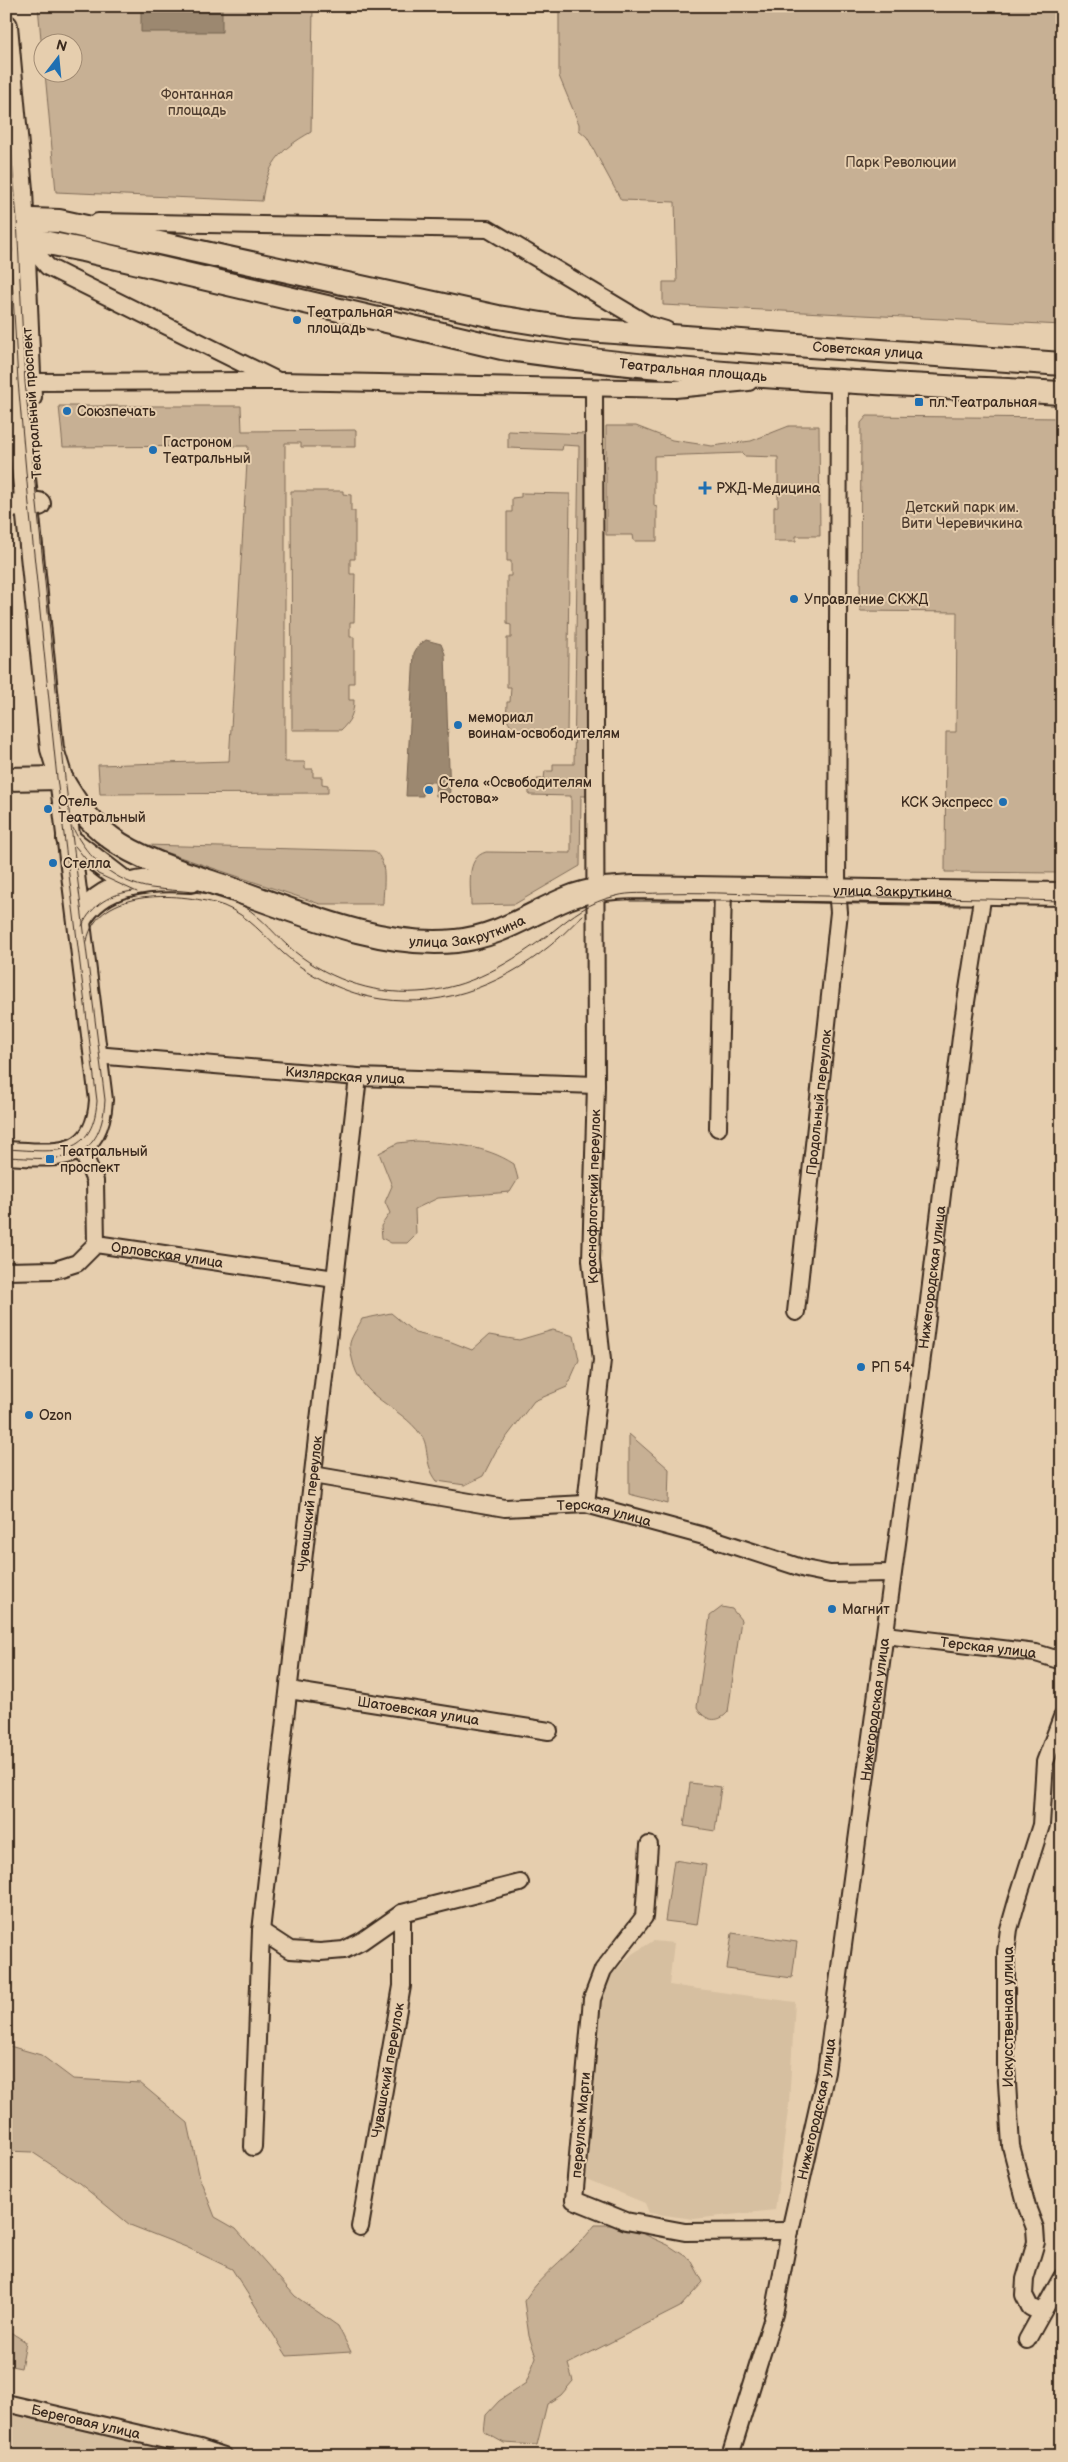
<svg xmlns="http://www.w3.org/2000/svg" width="1068" height="2462" font-family="'Balsamiq Sans',sans-serif">
  <rect width="100%" height="100%" fill="#e6ceae"/>
  <filter id="ink" filterUnits="userSpaceOnUse"><feTurbulence type="fractalNoise" baseFrequency=".02" numOctaves="2"/><feDisplacementMap in="SourceGraphic" scale="10" xChannelSelector="R" yChannelSelector="G"/><feConvolveMatrix kernelMatrix="1 2 1 2 8 2 1 2 1" color-interpolation-filters="sRGB"/></filter>
  <g filter="url(#ink)">
    <path fill="#d6bfa0" d="M 653,1941 L 674,1943 L 669,1985 L 795,2002 L 789,2103 L 775,2210 L 694,2219 L 649,2213 L 645,2203 L 586,2179 L 599,2001 L 608,1978 L 632,1954 Z
      M 6,2410 L 199,2456 L 6,2456 Z"/>
    <path fill="#c7b094" stroke="#816d59" d="M 38,6 L 313,6 L 311,132 C 279,150 267,164 262,201 L 56,192 L 45,73 L 72,72 L 72,42 L 42,42 L 42,50 Z
      M 559,6 L 1062,6 L 1062,325 L 663,305 L 663,282 L 677,282 L 675,202 L 621,200 L 587,137 L 579,130 L 579,124 L 559,76 Z
      M 59,406 L 241,406 L 242,431 L 356,430 L 356,447 L 301,447 L 301,443 L 285,443 L 285,762 L 305,762 L 305,769 L 313,769 L 313,777 L 322,777 L 322,784 L 328,785 L 328,793 L 100,794 L 98,765 L 229,761 L 248,446 L 63,447 Z
      M 867,416 L 1062,418 L 1062,873 L 945,872 L 946,732 L 956,732 L 957,612 L 860,611 L 861,423 Z
      M 606,426 L 636,426 L 672,440 L 712,446 L 751,441 L 789,426 L 819,426 L 820,536 L 796,536 L 796,541 L 774,541 L 774,507 L 778,506 L 778,457 L 744,456 L 743,453 L 654,456 L 654,506 L 657,507 L 657,541 L 634,541 L 633,535 L 606,535 Z
      M 508,431 L 588,434 L 587,796 L 581,796 L 580,866 L 515,904 L 471,905 C 471,887 465,858 486,852 L 571,853 L 571,796 L 529,795 L 529,786 L 536,787 L 537,779 L 544,779 L 545,771 L 553,771 L 553,764 L 574,764 L 579,446 L 563,445 L 562,450 L 508,448 Z
      M 291,491 L 343,491 L 343,494 L 351,495 L 351,511 L 355,511 L 355,559 L 350,559 L 350,574 L 355,574 L 354,622 L 350,622 L 350,637 L 354,637 L 354,683 L 349,683 L 349,700 L 354,700 C 354,714 350,721 341,730 L 292,730 Z
      M 521,493 L 570,494 L 567,734 C 552,733 518,738 510,725 C 505,719 507,709 507,702 L 510,702 L 511,687 L 507,687 L 507,638 L 511,638 L 511,625 L 507,624 L 507,576 L 511,576 L 511,561 L 507,561 L 507,512 L 512,512 L 512,498 L 521,497 Z
      M 144,845 L 374,851 C 389,861 383,888 383,904 L 320,904 Z
      M 416,1141 C 450,1143 485,1145 514,1164 L 518,1179 L 510,1192 L 438,1198 L 415,1209 L 416,1234 L 407,1243 L 391,1243 L 382,1238 L 381,1226 L 390,1213 L 385,1202 L 392,1186 L 379,1153 L 398,1143 Z
      M 391,1313 L 415,1333 L 449,1341 L 472,1350 L 489,1335 L 519,1340 L 553,1330 L 574,1336 L 579,1360 L 567,1387 L 534,1401 L 496,1451 L 483,1476 L 465,1485 L 437,1481 C 423,1463 430,1446 421,1435 C 399,1404 360,1400 352,1358 C 351,1353 349,1347 350,1343 C 352,1335 359,1326 362,1319 Z
      M 629,1434 L 669,1469 L 668,1504 L 629,1494 Z
      M 722,1607 L 732,1609 L 741,1620 L 728,1712 C 718,1724 704,1721 697,1707 L 710,1616 Z
      M 690,1783 L 721,1787 L 715,1831 L 684,1826 Z
      M 674,1860 L 706,1865 L 697,1925 L 665,1921 Z
      M 732,1933 L 797,1942 L 792,1978 L 727,1969 Z
      M 6,2045 L 41,2055 L 73,2079 L 140,2083 L 188,2123 L 200,2179 L 215,2217 L 236,2229 L 295,2296 L 338,2326 L 351,2352 L 287,2356 L 232,2269 L 186,2247 L 130,2225 L 79,2183 L 32,2152 L 6,2151 Z
      M 595,2225 L 624,2225 L 668,2245 L 691,2260 L 703,2282 L 680,2307 L 568,2364 L 573,2381 L 561,2395 L 547,2404 L 537,2445 L 504,2443 L 484,2432 L 486,2415 L 499,2401 L 526,2383 L 536,2357 L 529,2336 L 524,2301 C 543,2271 574,2253 595,2225 Z
      M 7,2330 L 26,2342 L 21,2368 L 6,2365 Z"/>
    <path fill="#9c8870" stroke="#75624f" d="M 141,6 L 222,6 L 222,32 L 141,32 Z
      M 426,640 L 441,644 L 445,654 L 450,796 L 436,796 L 435,782 L 423,782 L 423,796 L 406,796 L 414,653 L 418,646 Z"/>
    <g fill="none" stroke-linecap="round" stroke-linejoin="round">
      <g stroke="#3b2a1e" stroke-width="20">
        <g id="street">
          <path d="M 98,222 L 488,229 L 649,325 L 666,330"/>
          <path d="M 23,238 L 48,267 L 276,380"/>
          <path d="M 29,382 L 279,381 L 675,389 L 749,382"/>
          <path id="s1" d="M 95,1055 L 358,1077 L 596,1085"/>
          <path d="M 718,1128 L 723,887"/>
          <path d="M 81,1148 L 95,1181 L 96,1244"/>
          <path id="s2" d="M 6,1271 L 55,1270 L 77,1263 L 96,1244 L 335,1279"/>
          <path id="s3" d="M 796,1312 L 839,912 L 837,890 L 839,380"/>
          <path id="s4" d="M 313,1475 L 505,1508 L 586,1504 L 704,1536 L 805,1569 L 830,1574 L 892,1573"/>
          <path id="s5" d="M 586,1504 L 602,1360 L 591,1260 L 596,1085 L 594,388"/>
          <path id="s6" d="M 885,1635 L 1036,1653 L 1062,1661"/>
          <path id="s7" d="M 289,1690 L 549,1731"/>
          <path d="M 649,1845 L 644,1917 L 603,1970 L 592,1999 L 574,2200 L 626,2221 L 685,2232 L 790,2231"/>
          <path d="M 261,1931 L 290,1950 L 320,1952 L 344,1950 L 362,1941 L 402,1913 L 520,1883"/>
          <path id="s8" d="M 253,2147 L 261,1931 L 358,1077"/>
          <path id="s9" d="M 360,2227 L 402,1986 L 402,1913"/>
          <path d="M 1040,2312 L 1030,2307 L 1024,2295 L 1025,2279 L 1036,2242 L 1035,2228 L 1027,2207 L 1011,2146 L 1006,2067 L 1006,1952 L 1009,1929 L 1017,1901 L 1041,1825 L 1045,1762 L 1062,1717"/>
          <path d="M 1027,2340 L 1062,2277"/>
          <path id="s10" d="M 6,2403 L 200,2448 L 224,2456"/>
          <path id="s11" d="M 730,2456 L 774,2314 L 790,2231 L 826,2072 L 924,1342 L 963,1021 L 983,893"/>
        </g>
      </g>
      <g stroke="#3b2a1e" stroke-width="26">
        <g id="secondary">
          <path d="M 6,26 L 21,190 L 30,397"/>
          <path id="s12" d="M 6,219 L 59,221 L 498,317 L 573,329 L 1062,364"/>
          <path id="s13" d="M 6,237 L 23,238 L 83,250 L 502,348 C 687,376 875,383 1062,393"/>
          <path d="M 6,261 L 14,381 L 52,749 L 61,778 L 101,1100 C 97,1164 54,1155 6,1153"/>
          <path d="M 6,506 L 39,504"/>
          <path id="s14" d="M 61,778 C 76,804 87,820 111,838 C 141,861 194,876 229,888 C 298,912 382,949 456,941 C 501,936 529,914 568,898 C 590,889 612,888 635,887 L 1062,894"/>
          <path d="M 6,779 L 61,778"/>
          <path d="M 68,839 L 128,885"/>
          <path d="M 79,921 C 101,881 150,878 191,881"/>
        </g>
      </g>
      <use href="#street" stroke="#e6ceae" stroke-width="16"/>
      <use href="#secondary" stroke="#e6ceae" stroke-width="22"/>
      <path stroke="#3b2a1e" stroke-width="1" d="M 6,89 L 17,219 L 25,382 L 37,504 L 65,778 L 105,1100 C 101,1168 57,1159 6,1157
        M 6,175 L 18,381 L 29,505 L 57,778 L 97,1101 C 93,1161 50,1151 6,1149
        M 73,828 C 87,859 117,883 151,888 C 180,892 208,890 235,902 C 258,912 270,930 288,946 C 323,977 371,995 417,992 C 468,990 512,962 552,932 C 573,915 589,902 616,896 C 630,892 645,894 659,893 C 697,892 734,893 772,895 C 868,897 965,898 1062,901
        M 75,846 L 98,874 L 137,892
        M 630,901 L 722,901 L 960,906
        M 82,926 C 92,904 111,894 133,891
        M 87,941 C 97,886 184,892 224,906 C 249,916 264,936 283,953 C 310,977 346,994 381,999 C 446,1009 511,981 559,938 C 567,931 575,922 583,915"/>
    </g>
  </g>
  <g fill="#1f6fb2" stroke="#e6ceae" stroke-width="2">
    <circle cx="297" cy="320" r="5"/>
    <rect x="914" y="397" width="10" height="10" rx="2.5"/>
    <circle cx="67" cy="411" r="5"/>
    <circle cx="153" cy="450" r="5"/>
    <path d="M702.5 480.5h5v5h5v5h-5v5h-5v-5h-5v-5h5z"/>
    <circle cx="794" cy="599" r="5"/>
    <circle cx="458" cy="725" r="5"/>
    <circle cx="429" cy="790" r="5"/>
    <circle cx="1003" cy="802" r="5"/>
    <circle cx="48" cy="809" r="5"/>
    <circle cx="53" cy="863" r="5"/>
    <rect x="45" y="1154" width="10" height="10" rx="2.5"/>
    <circle cx="861" cy="1367" r="5"/>
    <circle cx="29" cy="1415" r="5"/>
    <circle cx="832" cy="1609" r="5"/>
  </g>
  <g text-anchor="middle" dominant-baseline="central" stroke-width="4" stroke-linejoin="round" paint-order="stroke">
    <g font-size="14" fill="#503e30" stroke="#e6ceae">
      <text x="197" y="94">Фонтанная<tspan x="197" dy="16">площадь</tspan></text>
      <text x="901" y="162">Парк Революции</text>
      <text x="962" y="507">Детский парк им.<tspan x="962" dy="16">Вити Черевичкина</tspan></text>
    </g>
    <g font-size="14" fill="#3b2a1e" stroke="#e6ceae" text-anchor="start">
      <text x="307" y="312">Театральная<tspan x="307" dy="16">площадь</tspan></text>
      <text x="929" y="402">пл. Театральная</text>
      <text x="77" y="411">Союзпечать</text>
      <text x="163" y="442">Гастроном<tspan x="163" dy="16">Театральный</tspan></text>
      <text x="716" y="488">РЖД-Медицина</text>
      <text x="804" y="599">Управление СКЖД</text>
      <text x="468" y="717">мемориал<tspan x="468" dy="16">воинам-освободителям</tspan></text>
      <text x="439" y="782">Стела «Освободителям<tspan x="439" dy="16">Ростова»</tspan></text>
      <text x="58" y="801">Отель<tspan x="58" dy="16">Театральный</tspan></text>
      <text x="993" y="802" text-anchor="end">КСК Экспресс</text>
      <text x="63" y="863">Стелла</text>
      <text x="60" y="1151">Театральный<tspan x="60" dy="16">проспект</tspan></text>
      <text x="871" y="1367">РП 54</text>
      <text x="39" y="1415">Ozon</text>
      <text x="842" y="1609">Магнит</text>
    </g>
    <g font-size="14" fill="#3b2a1e" stroke="#e6ceae">
      <text stroke="none"><textPath href="#s12" startOffset="874">Советская улица</textPath></text>
      <text stroke="none"><textPath href="#s13" startOffset="701">Театральная площадь</textPath></text>
      <text transform="translate(32 403) rotate(-94)">Театральный проспект</text>
      <text stroke="none"><textPath href="#s14" startOffset="889">улица Закруткина</textPath></text>
      <text stroke="none"><textPath href="#s14" startOffset="455">улица Закруткина</textPath></text>
      <text stroke="none"><textPath href="#s1" startOffset="251">Кизлярская улица</textPath></text>
      <text stroke="none"><textPath href="#s3" startOffset="211">Продольный переулок</textPath></text>
      <text stroke="none"><textPath href="#s5" startOffset="309">Краснофлотский переулок</textPath></text>
      <text stroke="none"><textPath href="#s2" startOffset="171">Орловская улица</textPath></text>
      <text stroke="none"><textPath href="#s11" startOffset="1198">Нижегородская улица</textPath></text>
      <text stroke="none"><textPath href="#s8" startOffset="646">Чувашский переулок</textPath></text>
      <text stroke="none"><textPath href="#s4" startOffset="295">Терская улица</textPath></text>
      <text stroke="none"><textPath href="#s6" startOffset="104">Терская улица</textPath></text>
      <text stroke="none"><textPath href="#s11" startOffset="762">Нижегородская улица</textPath></text>
      <text stroke="none"><textPath href="#s7" startOffset="131">Шатоевская улица</textPath></text>
      <text transform="translate(1008 2017) rotate(-90)">Искусственная улица</text>
      <text stroke="none"><textPath href="#s9" startOffset="159">Чувашский переулок</textPath></text>
      <text stroke="none"><textPath href="#s11" startOffset="358">Нижегородская улица</textPath></text>
      <text transform="translate(581 2125) rotate(-85)">переулок Марти</text>
      <text stroke="none"><textPath href="#s10" startOffset="82">Береговая улица</textPath></text>
    </g>
  </g>
  <rect width="1068" height="2462" fill="none" stroke="#e6ceae" stroke-width="25"/>
  <rect x="12" y="12" width="1043" height="2437" fill="none" stroke="#3b2a1e" stroke-width="2" filter="url(#ink)"/>
  <g transform="translate(58 58) rotate(16)"><circle r="24" fill="#e6ceae" stroke="#a28c74"/>
  <path d="M0-4L9 19L0 12L-9 19Z" fill="#1f6fb2"/>
  <text y="-8" font-size="14" font-weight="bold" text-anchor="middle" fill="#3b2a1e">N</text>
  </g>
</svg>
